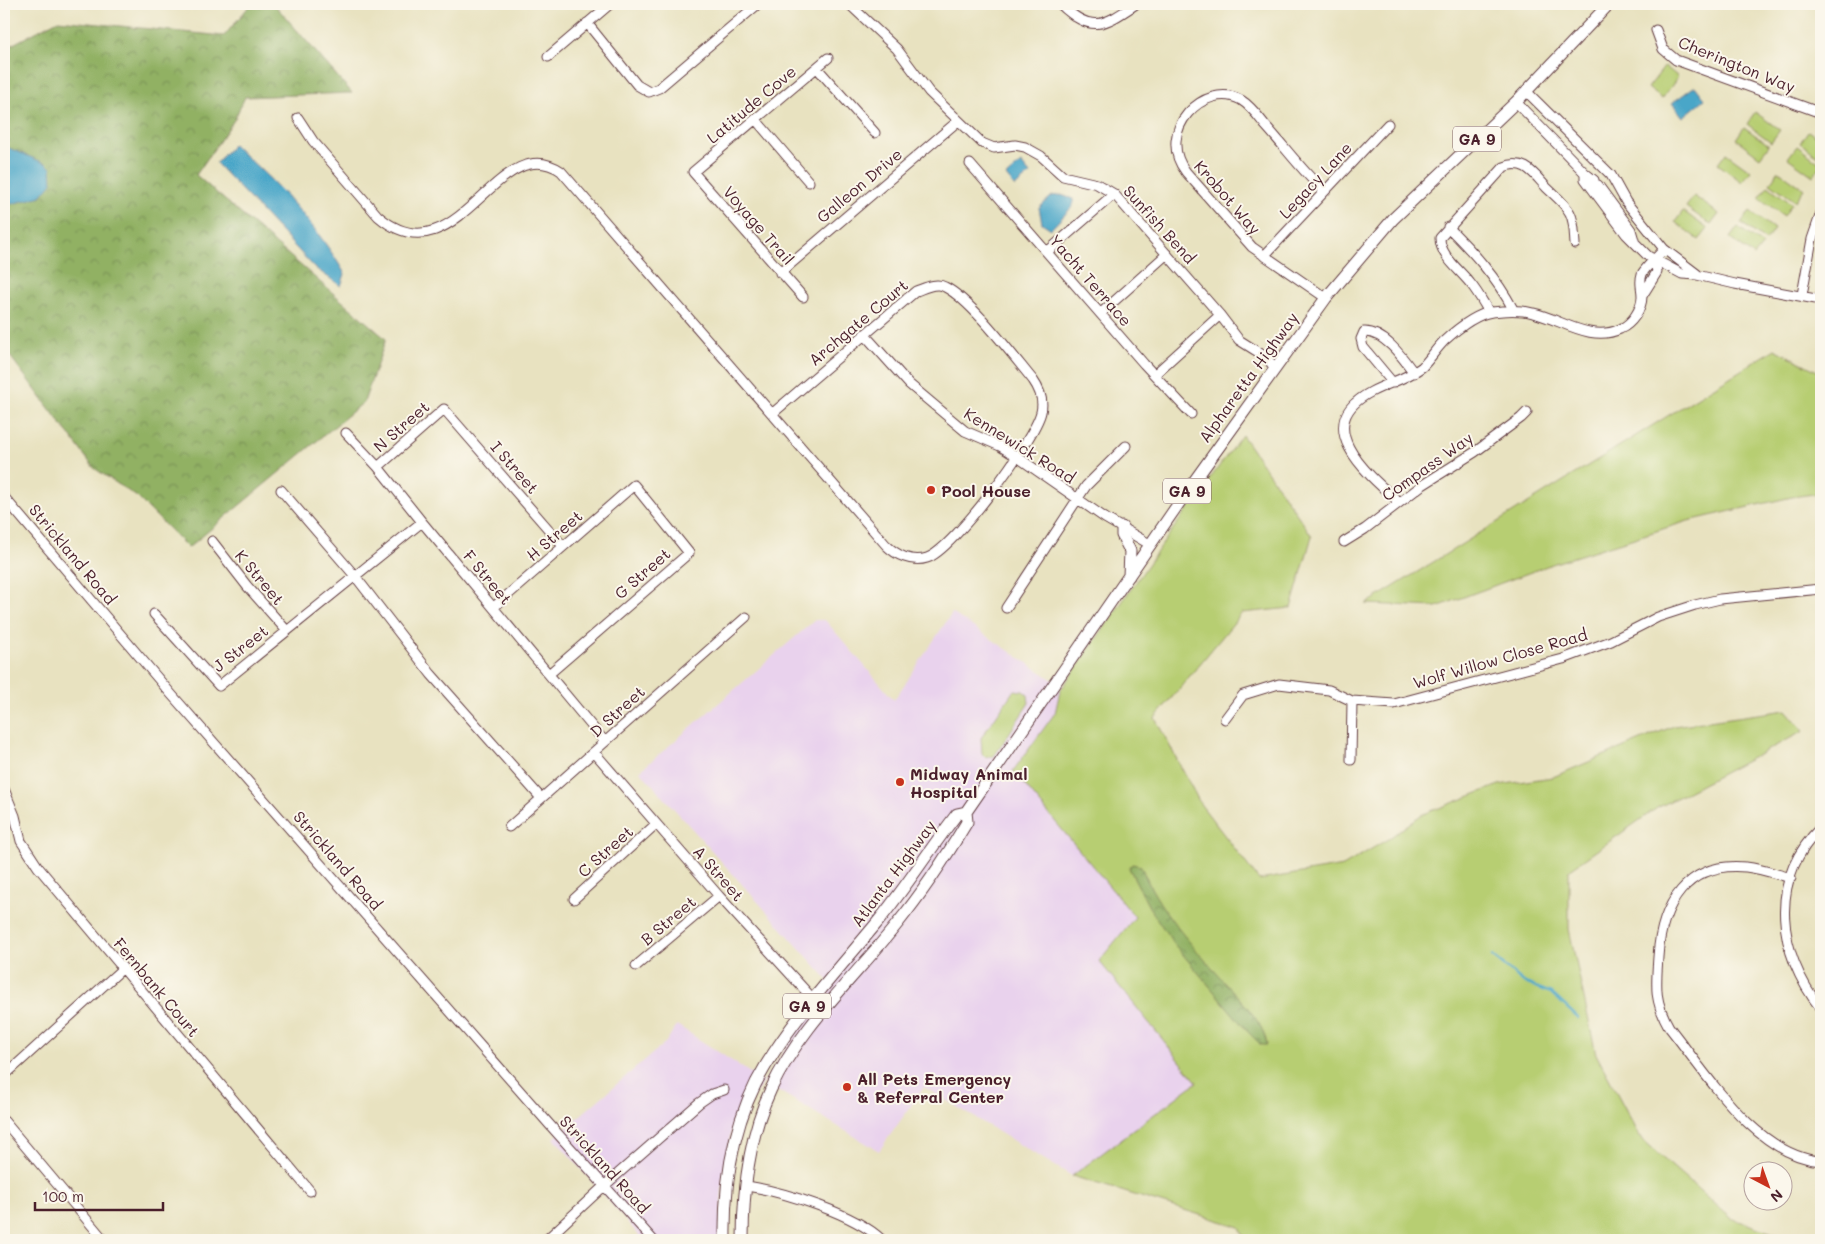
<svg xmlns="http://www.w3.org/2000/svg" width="1825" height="1244" font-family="Mali,sans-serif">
  <defs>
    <pattern id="forest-crowns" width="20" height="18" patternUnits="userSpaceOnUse" patternTransform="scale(1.25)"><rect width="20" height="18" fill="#91b164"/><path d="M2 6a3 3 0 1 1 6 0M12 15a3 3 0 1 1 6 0" fill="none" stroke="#788f53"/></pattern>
  </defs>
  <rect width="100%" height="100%" fill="#fbf7ec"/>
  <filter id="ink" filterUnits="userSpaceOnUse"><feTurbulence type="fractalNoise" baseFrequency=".02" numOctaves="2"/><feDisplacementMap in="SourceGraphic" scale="10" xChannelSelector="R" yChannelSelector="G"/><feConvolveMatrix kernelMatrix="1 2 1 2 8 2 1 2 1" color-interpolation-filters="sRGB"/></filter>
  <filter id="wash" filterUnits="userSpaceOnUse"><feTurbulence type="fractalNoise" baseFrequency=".0096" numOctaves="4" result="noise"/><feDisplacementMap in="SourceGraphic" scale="20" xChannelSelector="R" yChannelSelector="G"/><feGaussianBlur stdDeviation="1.12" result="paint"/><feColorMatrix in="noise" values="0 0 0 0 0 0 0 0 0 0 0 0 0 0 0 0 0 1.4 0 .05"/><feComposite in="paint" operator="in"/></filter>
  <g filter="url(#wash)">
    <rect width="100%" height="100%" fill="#e8e2c0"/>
    <path fill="#e9d2ed" d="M 952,613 L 1059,684 L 1060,691 L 1055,713 L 1013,771 L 1135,917 L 1198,1082 L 1072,1176 L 924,1087 L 879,1151 L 764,1082 L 733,1121 L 723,1174 L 719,1240 L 643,1240 L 554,1138 L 666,1042 L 677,1025 L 764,1082 L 829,981 L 640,771 L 815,620 L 825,620 L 894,700 Z"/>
    <path fill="#b7ce72" stroke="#80764e" d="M 1665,66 L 1678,77 L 1662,99 L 1648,88 Z
      M 1755,112 L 1780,130 L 1771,142 L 1747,124 Z
      M 1744,127 L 1769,145 L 1760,157 L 1736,139 Z
      M 1808,131 L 1821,140 L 1821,158 L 1800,143 Z
      M 1797,146 L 1821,164 L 1813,176 L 1788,158 Z
      M 1726,153 L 1751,171 L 1742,182 L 1718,164 Z
      M 1779,171 L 1804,189 L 1795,201 L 1770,183 Z
      M 1768,186 L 1792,204 L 1784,216 L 1759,198 Z
      M 1694,196 L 1719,214 L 1711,225 L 1686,207 Z
      M 1683,211 L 1708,229 L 1699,240 L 1675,222 Z
      M 1750,211 L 1774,229 L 1766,241 L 1741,223 Z
      M 1738,227 L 1763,245 L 1754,256 L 1730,238 Z
      M 1775,349 L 1821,373 L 1821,493 L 1792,497 L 1688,521 L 1555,563 L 1437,607 L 1366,604 Z
      M 1242,435 L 1312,536 L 1291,608 L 1242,613 L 1155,718 L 1201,805 L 1259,880 L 1343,866 L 1388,839 L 1421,815 L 1499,785 L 1553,777 L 1674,726 L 1786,710 L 1804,731 L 1657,808 L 1569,870 L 1569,929 L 1596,1054 L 1642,1140 L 1731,1218 L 1792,1240 L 1245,1240 L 1240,1227 L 1072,1176 L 1197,1082 L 1099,961 L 1135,917 L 1013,771 L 1055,713 L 1060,691 L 1173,529 Z
      M 1014,690 L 1023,691 L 1028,695 L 1029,703 L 997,752 L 994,756 L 986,758 L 982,754 L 981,738 Z"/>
    <path fill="url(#forest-crowns)" stroke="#6e6848" d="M 251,4 L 274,4 L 352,93 L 245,97 L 234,120 L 196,175 L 386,339 L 364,402 L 188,548 L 137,497 L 94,468 L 4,348 L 4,49 L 58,20 L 224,36 Z
      M 1132,864 L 1141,866 C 1157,908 1191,944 1220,977 C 1237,997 1263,1019 1267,1045 L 1261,1045 L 1249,1033 L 1174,944 L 1149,907 L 1129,868 Z"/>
    <path fill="#4aa6c8" stroke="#4a627a" d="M 1695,86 L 1705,99 L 1683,117 L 1672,103 Z
      M 233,145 C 275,180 318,227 345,274 L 341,286 L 315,268 L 216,163 Z
      M 4,146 L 47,164 L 51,168 L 52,183 L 41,196 L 4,206 Z
      M 1021,163 L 1030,174 L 1015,187 L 1006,176 Z
      M 1061,195 L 1073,199 L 1073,206 L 1051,229 L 1042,223 L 1039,208 L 1052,196 Z"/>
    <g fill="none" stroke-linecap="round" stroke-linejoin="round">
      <path stroke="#4aa6c8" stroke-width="2.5" d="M 1492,956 L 1525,983 L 1551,993 L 1578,1018"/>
    </g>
  </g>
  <g filter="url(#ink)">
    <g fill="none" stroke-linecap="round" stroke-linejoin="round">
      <g stroke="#623c41" stroke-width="11">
        <path id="minor" d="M 849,4 L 897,49 L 929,92 L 982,143 L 994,148 L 1015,145 L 1025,147 L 1041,156 L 1063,176 L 1097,184 L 1114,194 L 1220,315 L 1239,340 L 1266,357 L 1274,367
          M 1060,4 C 1092,34 1103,26 1136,4
          M 587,23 L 637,85 L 649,92 L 659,88 L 758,4
          M 1656,30 L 1663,49 L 1676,60 L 1821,113
          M 548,57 L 610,4
          M 817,68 L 875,133
          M 1526,91 L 1611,175 L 1626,202 L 1664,249 L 1697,274
          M 1516,102 L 1585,173 L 1585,179 L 1626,234 L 1648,256 L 1682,274 L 1697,275 L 1735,284 L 1821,300
          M 298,118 L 313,141 L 378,216 C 457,284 497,127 561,171 L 886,545 C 896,555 912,563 927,558 C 953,550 1035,439 1041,412 C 1044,400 1040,390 1033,380 C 1013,356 971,300 945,287 C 936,282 925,288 916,291 L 773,413
          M 756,120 L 809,182
          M 970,164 L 1144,364 L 1191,414
          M 1585,173 L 1594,180
          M 1598,185 L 1631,230 L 1634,240
          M 1324,191 C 1303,172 1285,147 1265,125 C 1258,116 1251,106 1241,100 C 1205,80 1154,131 1186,172 L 1252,247 L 1326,298
          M 1448,227 C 1474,253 1496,277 1513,309
          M 1047,252 L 1114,194
          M 1264,256 L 1388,124
          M 780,273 L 958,121
          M 1802,295 L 1812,239 L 1821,213
          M 1642,296 L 1657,272 L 1655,261
          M 803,297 L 693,172 L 828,58
          M 1489,312 C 1483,302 1477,291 1470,283 C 1459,269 1440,256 1440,238 L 1504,167 C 1524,158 1534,174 1546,187 C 1554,195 1564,202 1570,213 C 1575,223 1574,234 1575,244
          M 1101,313 L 1167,254
          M 864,334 L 909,384 L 965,431 L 1000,446 L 1016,456 L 1105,518 L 1151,545
          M 1155,374 L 1220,315
          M 1393,383 L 1363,347 L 1361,339 L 1364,332 C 1384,331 1403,358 1414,373
          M 346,433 L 378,467 L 422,522 L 605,742
          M 378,467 L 444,409 L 563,546
          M 281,490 L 355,576 L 431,674 L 541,798
          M 4,497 L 172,695 L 549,1124 L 653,1240
          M 1399,502 C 1367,474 1309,425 1371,392 C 1388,383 1406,379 1422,367 C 1430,359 1436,349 1444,341 C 1456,330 1476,314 1492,312 C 1506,310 1519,309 1533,313 C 1561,319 1591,343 1620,329 C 1632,324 1642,309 1642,296 C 1642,287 1639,283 1642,274 C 1646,266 1658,257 1664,249
          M 212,541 L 247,586 L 287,631
          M 1344,542 L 1365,529 L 1421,486 L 1475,452 L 1521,418 L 1527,412
          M 494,607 L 634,485 L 689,553 L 549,674
          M 1006,608 L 1086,486 L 1126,446
          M 154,614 L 219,686 L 422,522
          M 1225,719 L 1243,695 L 1279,684 L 1329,690 L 1352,701 L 1394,704 L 1563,659 L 1611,641 L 1658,617 L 1695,605 L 1720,599 L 1821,589
          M 594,752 L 719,896 L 824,1011
          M 1351,760 L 1352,701
          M 4,789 L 15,816 L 21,841 L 38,867 L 310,1191
          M 509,827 L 746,617
          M 1821,827 C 1767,881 1778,953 1821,1009
          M 1791,878 C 1776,874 1762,869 1746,867 C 1687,861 1661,905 1658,957 C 1656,986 1654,1001 1669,1027 C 1706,1073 1756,1156 1821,1161
          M 574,899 L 656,824
          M 636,966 L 719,896
          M 4,1076 L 122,969
          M 4,1121 L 104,1240
          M 747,1186 C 785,1192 855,1214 882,1240
          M 546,1240 L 604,1186 L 699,1103 L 712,1094 L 724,1090"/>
      </g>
      <g stroke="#623c41" stroke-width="13">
        <path id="major" d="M 1122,527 L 1122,535 L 1130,551 L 1129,576
          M 966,812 L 1190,487 L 1326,298 L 1393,219 L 1516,102 L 1609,4
          M 725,1240 C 724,1181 734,1117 766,1065 C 797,1014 838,970 876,924 C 905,889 929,850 957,814 L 966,812
          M 743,1240 C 743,1190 749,1135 771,1089 C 799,1028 855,977 897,924 C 923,892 946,857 967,822 L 966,812"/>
      </g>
      <use href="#minor" stroke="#fff" stroke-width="9"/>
      <use href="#major" stroke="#fff" stroke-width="11"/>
    </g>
  </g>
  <g fill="#c8321e" stroke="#fbf7ec" stroke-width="2">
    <circle cx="931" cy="490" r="5"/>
    <circle cx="900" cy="782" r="5"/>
    <circle cx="847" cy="1087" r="5"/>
  </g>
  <g text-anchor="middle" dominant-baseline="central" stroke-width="4" stroke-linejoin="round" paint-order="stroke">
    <g fill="#fbf7ec" stroke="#7f6065" stroke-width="1">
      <rect x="1453" y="126.5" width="48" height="25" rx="4"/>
      <rect x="1163" y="478.5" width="48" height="25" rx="4"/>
      <rect x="783" y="993.5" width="48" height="25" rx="4"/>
    </g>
    <g font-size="15" font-weight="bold" fill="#4a1f2b">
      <text x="1477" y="139">GA 9</text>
      <text x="1187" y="491">GA 9</text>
      <text x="807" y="1006">GA 9</text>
    </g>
    <g font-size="16" fill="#4a1f2b" stroke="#fbf7ec">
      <text transform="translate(1737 64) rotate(22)">Cherington Way</text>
      <text transform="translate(751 104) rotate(-40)">Latitude Cove</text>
      <text transform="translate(1315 180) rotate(-47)">Legacy Lane</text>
      <text transform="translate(859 185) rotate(-40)">Galleon Drive</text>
      <text transform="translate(1228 197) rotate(49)">Krobot Way</text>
      <text transform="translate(1160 224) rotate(48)">Sunfish Bend</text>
      <text transform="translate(759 225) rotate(49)">Voyage Trail</text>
      <text transform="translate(1091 280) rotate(49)">Yacht Terrace</text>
      <text transform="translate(858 322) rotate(-40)">Archgate Court</text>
      <text transform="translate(1248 377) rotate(-54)">Alpharetta Highway</text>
      <text transform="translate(401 426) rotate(-41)">N Street</text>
      <text transform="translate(1020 445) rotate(32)">Kennewick Road</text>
      <text transform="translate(1427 466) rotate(-35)">Compass Way</text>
      <text transform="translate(515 467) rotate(49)">I Street</text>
      <text transform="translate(554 535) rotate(-41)">H Street</text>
      <text transform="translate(73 554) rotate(50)">Strickland Road</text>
      <text transform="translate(642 573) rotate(-41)">G Street</text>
      <text transform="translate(260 577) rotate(50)">K Street</text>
      <text transform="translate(488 577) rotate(50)">F Street</text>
      <text transform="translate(240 648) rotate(-38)">J Street</text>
      <text transform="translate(1500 658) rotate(-16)">Wolf Willow Close Road</text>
      <text transform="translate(617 711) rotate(-42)">D Street</text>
      <text transform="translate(605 851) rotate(-42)">C Street</text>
      <text transform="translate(338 860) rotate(49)">Strickland Road</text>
      <text transform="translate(719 873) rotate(49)">A Street</text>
      <text transform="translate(893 873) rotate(-53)">Atlanta Highway</text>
      <text transform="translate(668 920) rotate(-40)">B Street</text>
      <text transform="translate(157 987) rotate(50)">Fernbank Court</text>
      <text transform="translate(605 1164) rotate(48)">Strickland Road</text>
    </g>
    <g font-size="16" font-weight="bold" fill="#4a1f2b" stroke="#fbf7ec" text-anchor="start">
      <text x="941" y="490">Pool House</text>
      <text x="910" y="773">Midway Animal<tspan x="910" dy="18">Hospital</tspan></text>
      <text x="857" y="1078">All Pets Emergency<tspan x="857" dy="18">&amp; Referral Center</tspan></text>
    </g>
  </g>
  <rect width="1825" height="1244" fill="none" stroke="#fbf7ec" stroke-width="20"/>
  <g transform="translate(1768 1186) rotate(139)"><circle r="24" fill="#fbf7ec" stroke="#b4a19f"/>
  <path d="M0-4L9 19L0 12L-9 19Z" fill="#c8321e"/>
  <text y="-8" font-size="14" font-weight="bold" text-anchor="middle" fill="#4a1f2b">N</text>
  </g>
  <path d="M35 1202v8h128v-8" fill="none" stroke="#4a1f2b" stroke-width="2.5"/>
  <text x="42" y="1202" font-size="15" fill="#4a1f2b" stroke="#fbf7ec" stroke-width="4" paint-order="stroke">100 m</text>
</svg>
